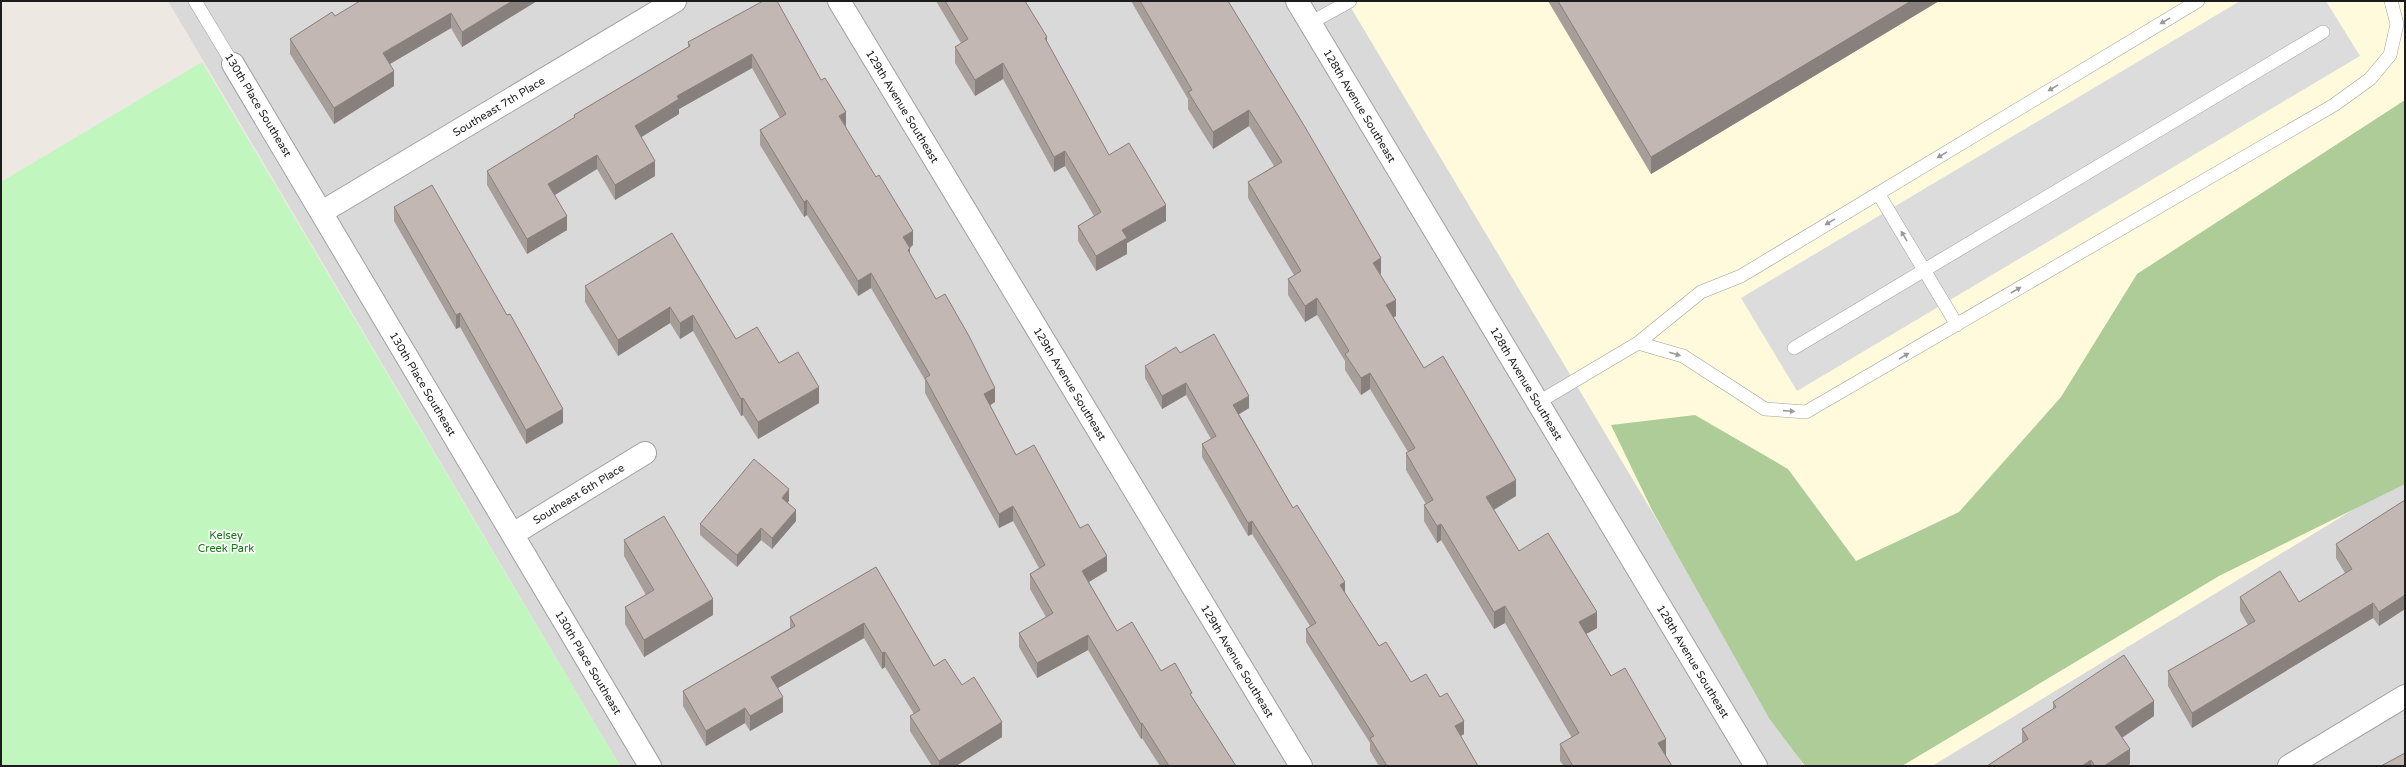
<svg xmlns="http://www.w3.org/2000/svg" width="2406" height="767" font-family="'Varela Round',sans-serif">
  <rect width="100%" height="100%" fill="#ede8e2"/>
  <path fill="#dad9d9" d="M 168,1 L 1347,1 L 1804,766 L 620,766 Z
    M 2405,478 L 2405,766 L 1932,766 Z"/>
  <path fill="#fefadb" d="M 1347,1 L 2405,1 L 2405,478 L 1932,766 L 1804,766 Z"/>
  <path fill="#adcc98" d="M 2405,100 L 2405,484 L 2219,576 L 1902,766 L 1805,766 L 1769,718 L 1652,510 L 1611,425 L 1695,415 L 1788,469 L 1856,561 L 1959,512 L 2061,397 L 2137,274 Z"/>
  <path fill="#c1f7bf" d="M 202,62 L 620,766 L 1,766 L 1,182 Z"/>
  <path fill="#dcdcdc" d="M 2240,1 L 2326,1 L 2360,56 L 1797,391 L 1741,298 Z"/>
  <g fill="none" stroke-linecap="round" stroke-linejoin="round">
    <g stroke="#a0a0a0" stroke-width="14">
      <path id="service" d="M 195,1 L 233,64
        M 1310,23 L 1350,1
        M 1878,193 L 1957,325
        M 1638,343 L 1683,356 L 1765,409 L 1806,412 L 2334,105 L 2370,79 L 2390,55 L 2397,24 L 2391,1
        M 1794,348 L 2323,32
        M 1537,403 L 1638,343 L 1701,292 L 1741,276 L 2198,1"/>
    </g>
    <g stroke="#a0a0a0" stroke-width="24">
      <g id="minor">
        <path id="s1" d="M 839,1 L 1301,766"/>
        <path id="s2" d="M 1297,1 L 1756,766"/>
        <path id="s3" d="M 233,64 L 650,766"/>
        <path id="s4" d="M 513,534 L 645,453"/>
        <path d="M 2289,766 L 2405,696"/>
      </g>
    </g>
    <g stroke="#a0a0a0" stroke-width="24">
      <g id="tertiary">
        <path id="s5" d="M 322,212 L 675,1"/>
      </g>
    </g>
    <use href="#service" stroke="#fff" stroke-width="13"/>
    <use href="#minor" stroke="#fff" stroke-width="22"/>
    <use href="#tertiary" stroke="#fff" stroke-width="22"/>
  </g>
  <path fill="#a79d99" d="M 537,1 L 462,47 L 451,28 L 390,64 L 394,86 L 334,124 L 290,54 L 290,39 L 335,16 Z
    M 763,1 L 845,127 L 913,245 L 910,248 L 910,255 L 995,402 L 990,405 L 1016,455 L 1080,528 L 1107,571 L 1089,582 L 1117,631 L 1161,671 L 1192,697 L 1236,766 L 1160,766 L 1142,738 L 1141,739 L 1088,650 L 1037,678 L 1019,647 L 1019,633 L 1046,617 L 1030,589 L 1030,574 L 1039,568 L 1013,521 L 999,528 L 925,393 L 925,380 L 871,288 L 858,296 L 807,215 L 804,217 L 760,145 L 760,130 L 780,118 L 752,68 L 679,109 L 679,114 L 641,137 L 655,176 L 615,200 L 597,169 L 555,195 L 567,230 L 527,254 L 487,185 L 487,171 L 574,118 L 574,115 L 688,47 L 688,42 Z
    M 936,1 L 1025,1 L 1047,43 L 1109,155 L 1166,221 L 1127,243 L 1127,254 L 1096,271 L 1078,241 L 1078,226 L 1094,216 L 1065,166 L 1054,172 L 1003,79 L 975,96 L 955,63 L 955,47 L 961,43 Z
    M 1131,1 L 1228,1 L 1380,275 L 1396,316 L 1393,317 L 1424,368 L 1516,496 L 1494,510 L 1519,551 L 1597,628 L 1586,634 L 1611,676 L 1666,755 L 1665,756 L 1672,766 L 1564,766 L 1560,761 L 1560,744 L 1572,738 L 1505,623 L 1494,629 L 1441,540 L 1437,543 L 1424,521 L 1424,505 L 1426,504 L 1406,470 L 1406,453 L 1408,452 L 1370,389 L 1361,395 L 1345,370 L 1345,361 L 1317,315 L 1305,322 L 1288,295 L 1288,279 L 1294,275 L 1248,198 L 1248,182 L 1274,166 L 1249,126 L 1213,149 L 1188,109 L 1188,99 Z
    M 1548,1 L 1939,1 L 1651,174 Z
    M 394,207 L 563,423 L 526,444 L 460,327 L 456,329 L 394,221 Z
    M 672,233 L 736,339 L 779,363 L 819,403 L 758,439 L 743,415 L 741,416 L 693,331 L 680,339 L 670,323 L 618,356 L 585,302 L 585,286 Z
    M 1180,353 L 1249,408 L 1239,414 L 1293,508 L 1345,593 L 1379,646 L 1411,682 L 1440,697 L 1464,734 L 1461,736 L 1478,766 L 1379,766 L 1370,751 L 1370,743 L 1306,642 L 1306,629 L 1310,626 L 1252,534 L 1248,536 L 1202,457 L 1202,444 L 1211,439 L 1186,395 L 1162,409 L 1145,378 L 1145,366 Z
    M 2405,500 L 2405,609 L 2379,626 L 2373,618 L 2192,728 L 2168,686 L 2168,671 L 2248,625 L 2240,611 L 2240,597 L 2299,602 L 2345,573 L 2336,558 L 2336,544 Z
    M 789,501 L 788,502 L 796,521 L 772,549 L 761,540 L 737,567 L 700,535 L 700,524 Z
    M 624,540 L 713,615 L 644,657 L 625,624 L 625,607 L 646,595 L 624,556 Z
    M 876,567 L 934,666 L 962,685 L 1002,737 L 956,766 L 932,766 L 910,731 L 910,716 L 914,714 L 885,667 L 882,669 L 864,638 L 778,688 L 783,712 L 750,731 L 745,723 L 706,746 L 683,706 L 683,691 L 790,628 L 790,617 Z
    M 2053,702 L 2154,716 L 2122,738 L 2130,764 L 2127,766 L 1987,766 L 2022,743 L 2022,729 L 2053,709 Z"/>
  <path fill="#88807d" d="M 512,1 L 537,1 L 462,47 L 462,32 Z
    M 1911,1 L 1939,1 L 1651,174 L 1651,157 Z
    M 451,13 L 451,28 L 383,68 L 383,53 Z
    M 1047,37 L 1047,52 L 1045,38 Z
    M 752,54 L 752,68 L 679,109 L 679,114 L 635,141 L 635,126 L 677,96 Z
    M 1003,63 L 1003,79 L 975,96 L 975,80 Z
    M 394,71 L 394,86 L 334,124 L 334,108 Z
    M 1249,110 L 1249,126 L 1213,149 L 1213,132 Z
    M 846,112 L 846,127 L 839,116 Z
    M 1065,151 L 1065,166 L 1054,172 L 1054,157 Z
    M 597,155 L 597,169 L 548,199 L 548,184 Z
    M 655,161 L 655,176 L 615,200 L 615,185 Z
    M 807,200 L 807,215 L 804,217 L 804,202 Z
    M 1166,205 L 1166,221 L 1127,243 L 1127,254 L 1096,271 L 1096,256 L 1122,230 Z
    M 567,216 L 567,230 L 527,254 L 527,239 Z
    M 913,231 L 913,245 L 903,252 L 903,237 Z
    M 910,248 L 910,263 L 908,250 Z
    M 1381,258 L 1381,275 L 1373,263 Z
    M 871,273 L 871,288 L 858,296 L 858,281 Z
    M 1317,298 L 1317,315 L 1305,322 L 1305,306 Z
    M 1396,300 L 1396,316 L 1386,322 L 1386,305 Z
    M 670,307 L 670,323 L 618,356 L 618,340 Z
    M 460,313 L 460,327 L 456,329 L 456,315 Z
    M 693,315 L 693,331 L 680,339 L 680,323 Z
    M 1370,373 L 1370,389 L 1361,395 L 1361,378 Z
    M 1186,383 L 1186,395 L 1162,409 L 1162,396 Z
    M 819,387 L 819,403 L 758,439 L 758,422 Z
    M 995,388 L 995,402 L 984,409 L 984,394 Z
    M 1249,396 L 1249,408 L 1233,418 L 1233,405 Z
    M 743,398 L 743,415 L 741,416 L 741,399 Z
    M 563,409 L 563,423 L 526,444 L 526,430 Z
    M 1516,480 L 1516,496 L 1486,514 L 1486,497 Z
    M 789,489 L 789,501 L 782,509 L 782,498 Z
    M 1013,506 L 1013,521 L 999,528 L 999,514 Z
    M 796,510 L 796,521 L 772,549 L 772,538 Z
    M 1252,521 L 1252,534 L 1248,536 L 1248,523 Z
    M 1441,524 L 1441,540 L 1437,543 L 1437,526 Z
    M 761,528 L 761,540 L 737,567 L 737,555 Z
    M 1107,556 L 1107,571 L 1082,586 L 1082,571 Z
    M 2405,581 L 2405,609 L 2379,626 L 2379,612 Z
    M 1345,582 L 1345,594 L 1340,585 Z
    M 713,599 L 713,615 L 644,657 L 644,640 Z
    M 2373,603 L 2373,618 L 2192,728 L 2192,713 Z
    M 1505,606 L 1505,623 L 1494,629 L 1494,612 Z
    M 1597,612 L 1597,628 L 1579,638 L 1579,622 Z
    M 864,623 L 864,638 L 771,692 L 771,677 Z
    M 1088,635 L 1088,650 L 1037,678 L 1037,663 Z
    M 885,652 L 885,667 L 882,669 L 882,653 Z
    M 783,697 L 783,712 L 750,731 L 750,716 Z
    M 2154,701 L 2154,716 L 2115,742 L 2115,727 Z
    M 745,708 L 745,723 L 706,746 L 706,731 Z
    M 1464,721 L 1464,734 L 1455,739 L 1455,726 Z
    M 1002,722 L 1002,737 L 956,766 L 939,766 L 939,761 Z
    M 1142,723 L 1142,738 L 1141,739 L 1141,724 Z
    M 1666,739 L 1666,755 L 1658,760 L 1658,743 Z
    M 2130,749 L 2130,764 L 2127,766 L 2104,766 Z
    M 2091,760 L 2091,766 L 2082,766 Z"/>
  <path fill="#c2b7b2" stroke="#88807d" d="M 360,1 L 512,1 L 462,32 L 451,13 L 383,53 L 394,71 L 334,108 L 290,39 L 332,12 L 335,16 Z
    M 763,1 L 777,1 L 821,80 L 825,78 L 846,112 L 839,116 L 876,177 L 879,175 L 913,231 L 903,237 L 910,248 L 908,250 L 936,299 L 945,294 L 969,336 L 995,388 L 984,394 L 1016,455 L 1034,445 L 1080,528 L 1088,524 L 1107,556 L 1082,571 L 1117,631 L 1132,622 L 1161,671 L 1175,663 L 1192,693 L 1190,694 L 1236,766 L 1169,766 L 1142,723 L 1141,724 L 1088,635 L 1037,663 L 1019,633 L 1053,613 L 1030,574 L 1045,565 L 1013,506 L 999,514 L 925,378 L 930,375 L 871,273 L 858,281 L 807,200 L 804,202 L 760,130 L 786,114 L 752,54 L 677,96 L 679,99 L 635,126 L 655,161 L 615,185 L 597,155 L 548,184 L 567,216 L 527,239 L 487,171 L 575,117 L 574,115 L 690,46 L 688,42 Z
    M 945,1 L 1025,1 L 1047,37 L 1045,38 L 1109,155 L 1129,143 L 1166,205 L 1122,230 L 1127,238 L 1096,256 L 1078,226 L 1101,212 L 1065,151 L 1054,157 L 1003,63 L 975,80 L 955,47 L 968,39 Z
    M 1140,1 L 1228,1 L 1305,127 L 1381,258 L 1373,263 L 1396,300 L 1386,305 L 1424,368 L 1443,356 L 1516,480 L 1486,497 L 1519,551 L 1548,533 L 1597,612 L 1579,622 L 1611,676 L 1625,668 L 1666,739 L 1658,743 L 1672,766 L 1573,766 L 1560,744 L 1579,733 L 1505,606 L 1494,612 L 1441,524 L 1437,526 L 1424,505 L 1433,500 L 1406,453 L 1415,448 L 1370,373 L 1361,378 L 1345,354 L 1349,351 L 1317,298 L 1305,306 L 1288,279 L 1301,271 L 1248,182 L 1282,162 L 1249,110 L 1213,132 L 1188,92 L 1192,90 Z
    M 1558,1 L 1911,1 L 1651,157 Z
    M 432,185 L 507,315 L 510,314 L 563,409 L 526,430 L 460,313 L 456,315 L 394,207 Z
    M 672,233 L 736,339 L 757,327 L 779,363 L 798,352 L 819,387 L 758,422 L 743,398 L 741,399 L 693,315 L 680,323 L 670,307 L 618,340 L 585,286 Z
    M 1214,334 L 1249,396 L 1233,405 L 1293,508 L 1297,505 L 1345,582 L 1340,585 L 1379,646 L 1386,642 L 1411,682 L 1426,674 L 1440,697 L 1447,693 L 1464,721 L 1455,726 L 1478,766 L 1387,766 L 1370,738 L 1374,736 L 1306,629 L 1316,623 L 1252,521 L 1248,523 L 1202,444 L 1216,436 L 1186,383 L 1162,396 L 1145,366 L 1176,347 L 1180,353 Z
    M 754,459 L 789,489 L 782,498 L 796,510 L 772,538 L 761,528 L 737,555 L 700,524 Z
    M 2405,500 L 2405,595 L 2379,612 L 2373,603 L 2192,713 L 2168,671 L 2255,621 L 2240,597 L 2280,571 L 2299,602 L 2352,569 L 2336,544 Z
    M 664,516 L 713,599 L 644,640 L 625,607 L 654,590 L 624,540 Z
    M 876,567 L 934,666 L 945,659 L 962,685 L 974,677 L 1002,722 L 939,761 L 910,716 L 920,710 L 885,652 L 882,653 L 864,623 L 771,677 L 783,697 L 750,716 L 745,708 L 706,731 L 683,691 L 795,626 L 790,617 Z
    M 2124,655 L 2154,701 L 2115,727 L 2130,749 L 2104,766 L 2095,766 L 2091,760 L 2082,766 L 1987,766 L 2028,739 L 2022,729 L 2056,707 L 2053,702 Z
    M 2405,753 L 2405,766 L 2381,766 Z"/>
  <defs><path id="oneway-solid" d="M-6-.8H1V-3.2L6.5 0L1 3.2V.8H-6Z"/></defs>
  <g fill="#999">
    <use href="#oneway-solid" transform="translate(2165 21) rotate(149)"/>
    <use href="#oneway-solid" transform="translate(2053 88) rotate(149)"/>
    <use href="#oneway-solid" transform="translate(1942 155) rotate(149)"/>
    <use href="#oneway-solid" transform="translate(1830 222) rotate(149)"/>
    <use href="#oneway-solid" transform="translate(1904 236) rotate(-121)"/>
    <use href="#oneway-solid" transform="translate(2016 290) rotate(-30)"/>
    <use href="#oneway-solid" transform="translate(1675 354) rotate(17)"/>
    <use href="#oneway-solid" transform="translate(1904 356) rotate(-31)"/>
    <use href="#oneway-solid" transform="translate(1789 411) rotate(4)"/>
  </g>
  <g text-anchor="middle" dominant-baseline="central" stroke-width="3.5" stroke-linejoin="round" paint-order="stroke">
    <g font-size="11" fill="#1c1c1c" stroke="#fff">
      <text transform="translate(258 105) rotate(59)">130th Place Southeast</text>
      <text stroke="none"><textPath href="#s1" startOffset="123">129th Avenue Southeast</textPath></text>
      <text stroke="none"><textPath href="#s2" startOffset="122">128th Avenue Southeast</textPath></text>
      <text stroke="none"><textPath href="#s5" startOffset="206">Southeast 7th Place</textPath></text>
      <text stroke="none"><textPath href="#s3" startOffset="372">130th Place Southeast</textPath></text>
      <text stroke="none"><textPath href="#s1" startOffset="447">129th Avenue Southeast</textPath></text>
      <text stroke="none"><textPath href="#s2" startOffset="446">128th Avenue Southeast</textPath></text>
      <text stroke="none"><textPath href="#s4" startOffset="77">Southeast 6th Place</textPath></text>
      <text stroke="none"><textPath href="#s1" startOffset="771">129th Avenue Southeast</textPath></text>
      <text stroke="none"><textPath href="#s3" startOffset="696">130th Place Southeast</textPath></text>
      <text stroke="none"><textPath href="#s2" startOffset="770">128th Avenue Southeast</textPath></text>
    </g>
    <g font-size="11" fill="#11760e" stroke="#fff">
      <text x="226" y="535">Kelsey<tspan x="226" dy="13">Creek Park</tspan></text>
    </g>
  </g>
  <rect width="2406" height="767" fill="none" stroke="#1c1c1c" stroke-width="4"/>
</svg>
